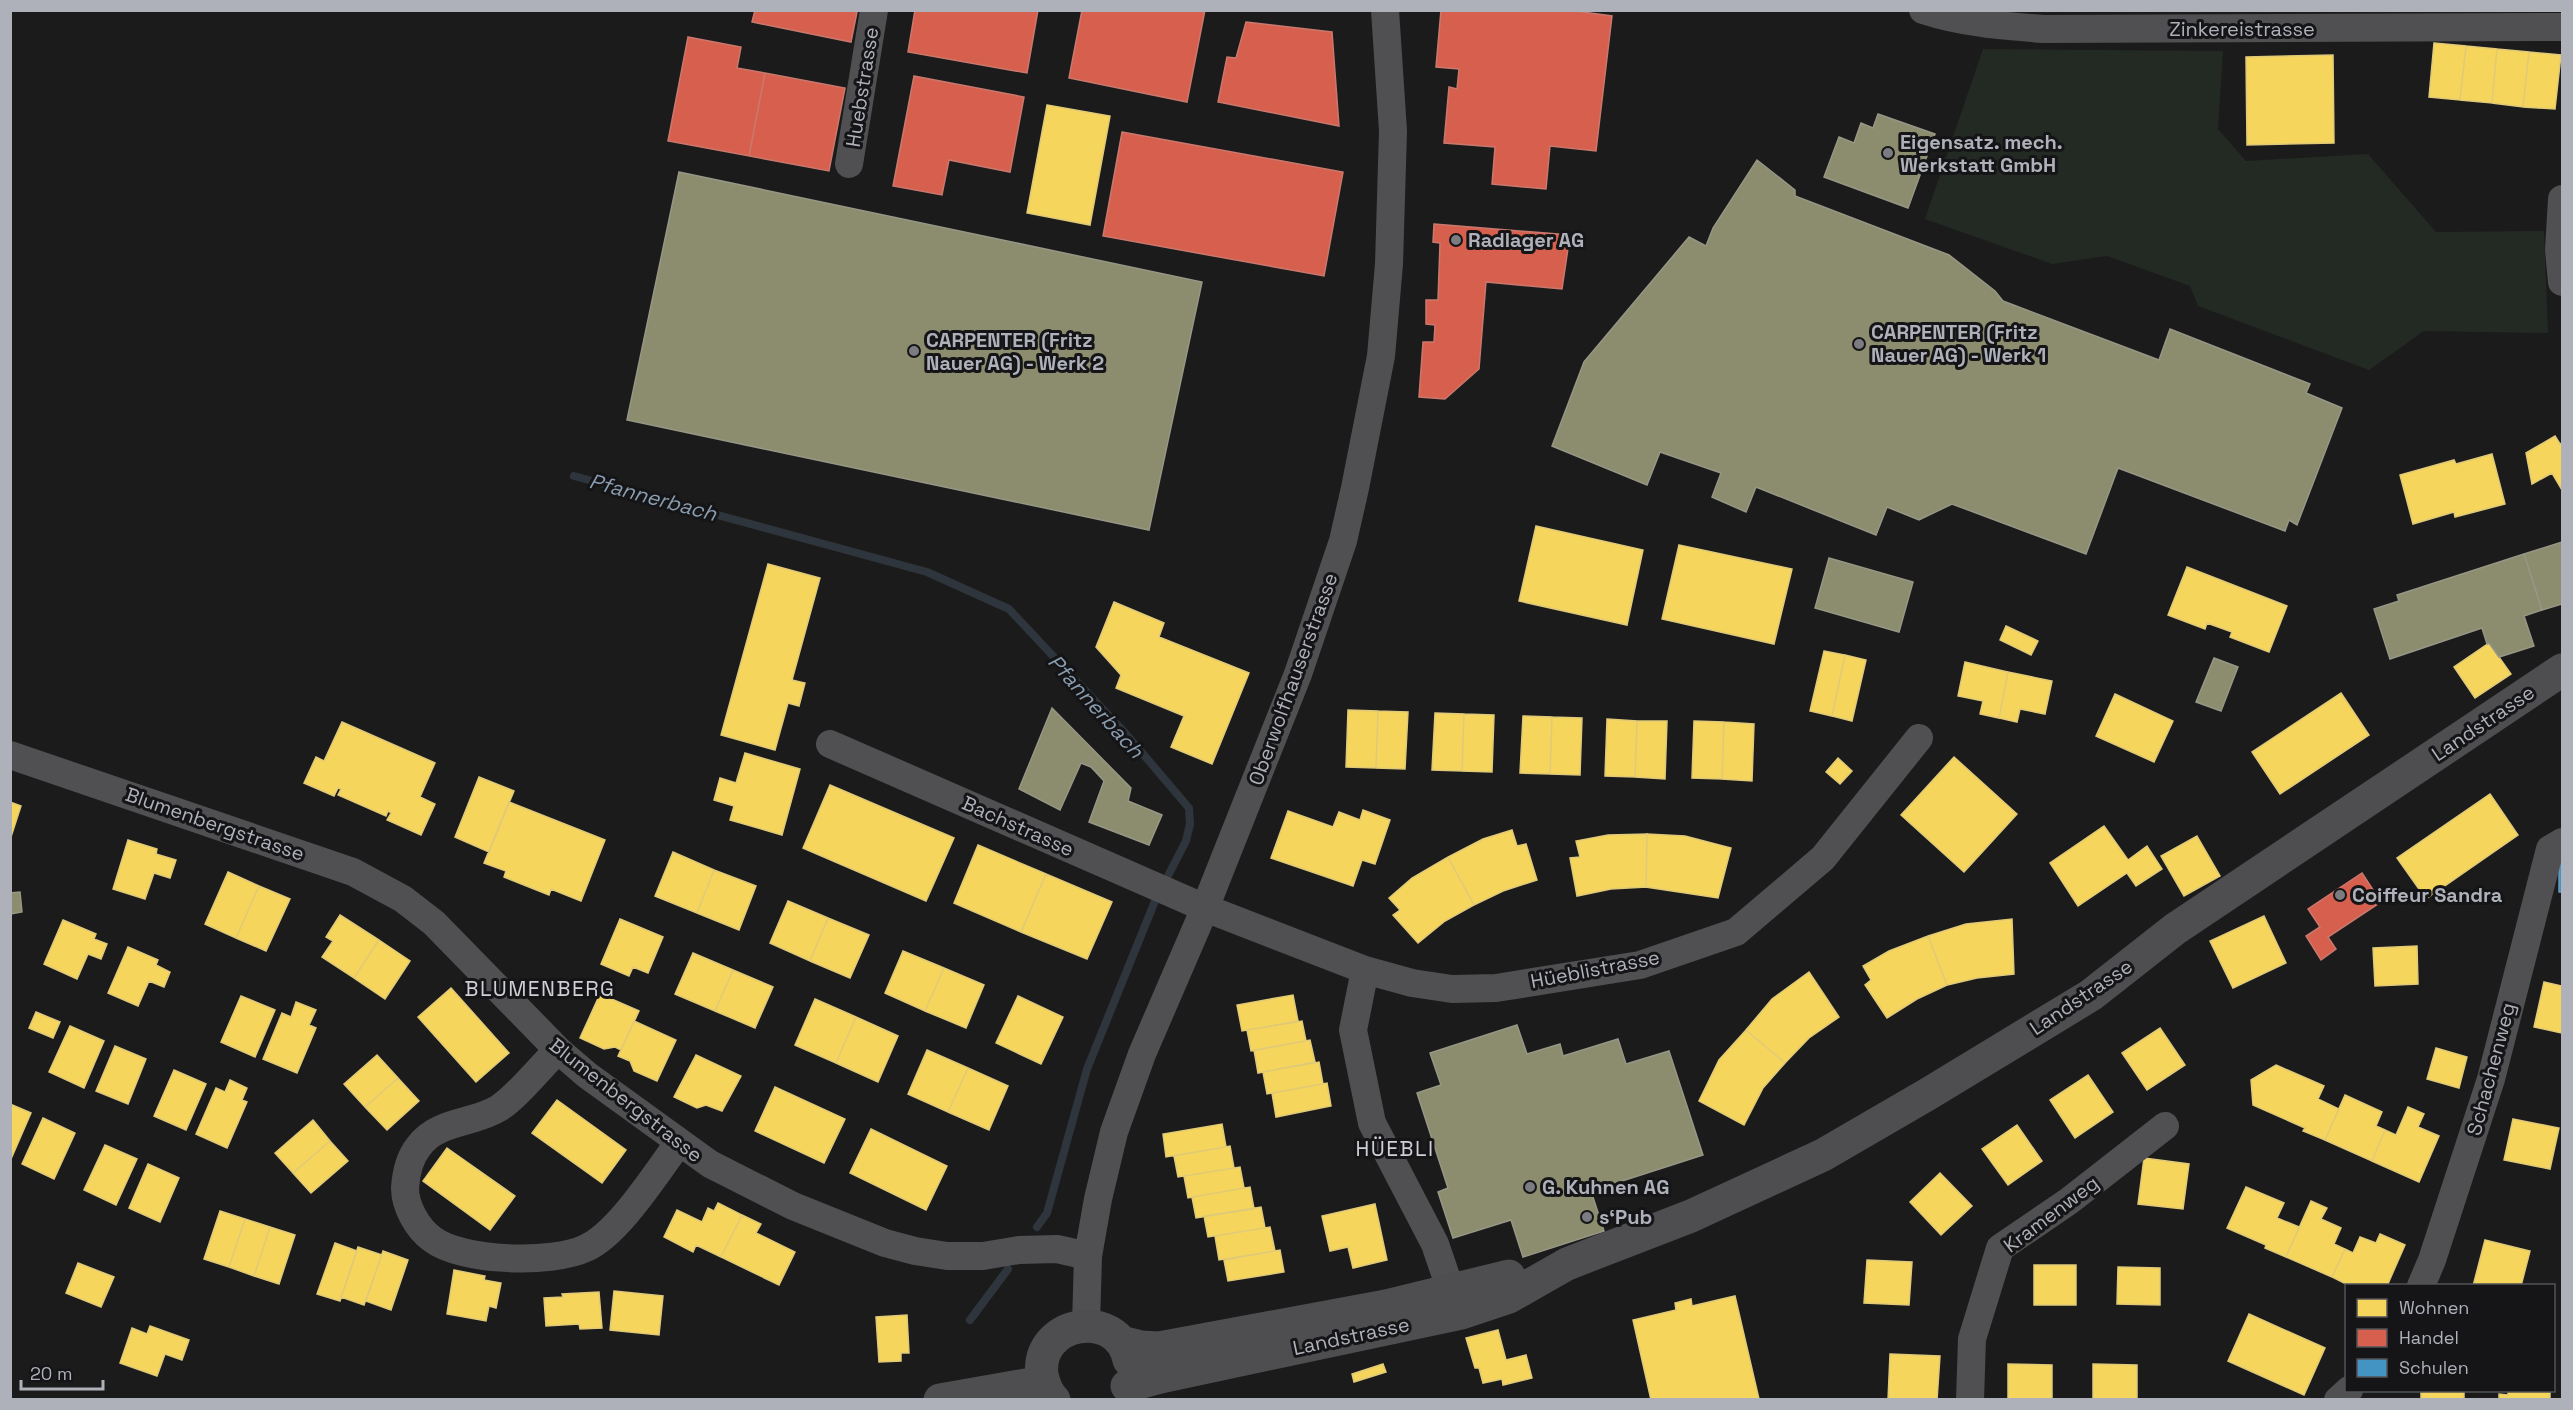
<svg xmlns="http://www.w3.org/2000/svg" width="2573" height="1410" font-family="'Space Grotesk',sans-serif">
  <rect width="100%" height="100%" fill="#1b1b1b"/>
  <path fill="#232a24" d="M 1983,49 L 2223,51 L 2218,129 L 2246,161 L 2368,154 L 2436,232 L 2544,231 L 2548,333 L 2424,331 L 2369,370 L 2198,306 L 2190,286 L 2107,256 L 2052,264 L 1925,219 Z"/>
  <path fill="#f6d55c" stroke="#e0ca78" stroke-width="1.5" d="M 2434,43 L 2466,46 L 2460,100 L 2429,97 Z
    M 2466,46 L 2497,49 L 2492,103 L 2460,100 Z
    M 2497,49 L 2529,52 L 2523,107 L 2492,103 Z
    M 2529,52 L 2561,55 L 2555,109 L 2523,107 Z
    M 2333,55 L 2334,143 L 2247,145 L 2246,57 Z
    M 1047,105 L 1110,116 L 1090,225 L 1027,213 Z
    M 2555,436 L 2560,444 L 2562,443 L 2562,490 L 2552,473 L 2532,484 L 2526,453 Z
    M 2492,454 L 2505,504 L 2455,517 L 2454,512 L 2413,524 L 2400,475 L 2454,460 L 2456,464 Z
    M 1536,526 L 1643,550 L 1627,625 L 1519,601 Z
    M 1679,545 L 1792,569 L 1774,644 L 1662,619 Z
    M 768,564 L 820,578 L 792,680 L 805,683 L 799,706 L 788,703 L 775,750 L 721,735 Z
    M 2187,567 L 2287,606 L 2269,652 L 2230,637 L 2232,632 L 2207,623 L 2205,629 L 2168,615 Z
    M 1114,602 L 1164,623 L 1159,637 L 1249,673 L 1212,764 L 1171,747 L 1184,716 L 1116,688 L 1121,675 L 1096,647 Z
    M 2006,626 L 2038,641 L 2031,655 L 2000,640 Z
    M 2489,643 L 2511,674 L 2475,698 L 2454,667 Z
    M 1824,651 L 1845,655 L 1832,716 L 1810,711 Z
    M 1845,655 L 1866,660 L 1852,721 L 1832,716 Z
    M 1965,662 L 2008,672 L 1999,718 L 1980,714 L 1983,701 L 1958,696 Z
    M 2008,672 L 2052,681 L 2045,714 L 2020,709 L 2017,722 L 1999,718 Z
    M 2341,693 L 2369,735 L 2280,794 L 2252,752 Z
    M 2115,694 L 2173,721 L 2154,762 L 2096,736 Z
    M 1348,710 L 1378,711 L 1376,768 L 1346,767 Z
    M 1378,711 L 1408,712 L 1405,769 L 1376,768 Z
    M 1435,713 L 1464,714 L 1462,771 L 1432,770 Z
    M 1464,714 L 1494,715 L 1492,772 L 1462,771 Z
    M 1523,716 L 1552,717 L 1550,774 L 1520,773 Z
    M 1552,717 L 1582,718 L 1580,775 L 1550,774 Z
    M 1607,719 L 1637,721 L 1635,777 L 1605,776 Z
    M 1637,721 L 1667,721 L 1665,779 L 1635,777 Z
    M 1694,721 L 1724,722 L 1722,779 L 1692,778 Z
    M 342,722 L 435,763 L 420,797 L 435,804 L 421,835 L 387,820 L 391,813 L 388,811 L 386,816 L 338,795 L 341,789 L 338,788 L 334,796 L 304,783 L 316,757 L 324,761 Z
    M 1724,722 L 1754,724 L 1752,781 L 1722,779 Z
    M 745,753 L 800,769 L 782,835 L 730,820 L 734,806 L 714,800 L 720,778 L 736,783 Z
    M 1954,757 L 2017,814 L 1964,872 L 1901,815 Z
    M 1838,758 L 1852,771 L 1840,784 L 1826,772 Z
    M 479,777 L 514,791 L 489,852 L 455,837 Z
    M 830,785 L 954,838 L 926,901 L 803,848 Z
    M 2490,794 L 2518,835 L 2426,899 L 2397,858 Z
    M 10,802 L 21,806 L 10,840 Z
    M 509,802 L 605,840 L 581,901 L 551,889 L 549,895 L 504,877 L 506,871 L 484,863 Z
    M 1363,810 L 1390,820 L 1375,864 L 1362,860 L 1353,886 L 1271,858 L 1288,811 L 1333,827 L 1339,812 L 1360,820 Z
    M 2104,826 L 2128,860 L 2147,846 L 2162,869 L 2136,886 L 2127,873 L 2078,906 L 2050,863 Z
    M 1512,830 L 1517,846 L 1526,844 L 1537,880 L 1503,891 L 1474,905 L 1448,857 L 1483,839 Z
    M 1647,834 L 1646,887 L 1611,889 L 1577,896 L 1570,858 L 1580,857 L 1576,841 L 1608,835 Z
    M 1647,834 L 1685,836 L 1731,848 L 1718,898 L 1646,887 Z
    M 2197,836 L 2220,876 L 2184,896 L 2161,856 Z
    M 128,840 L 157,849 L 156,854 L 176,860 L 170,878 L 154,873 L 145,899 L 113,889 Z
    M 978,845 L 1046,874 L 1021,932 L 954,903 Z
    M 673,852 L 714,870 L 697,913 L 655,896 Z
    M 1448,857 L 1474,905 L 1445,921 L 1418,943 L 1393,915 L 1400,910 L 1389,898 L 1412,878 Z
    M 714,870 L 756,886 L 739,930 L 697,913 Z
    M 228,872 L 259,886 L 236,938 L 205,924 Z
    M 1046,874 L 1112,902 L 1087,959 L 1021,932 Z
    M 259,886 L 290,899 L 266,951 L 236,938 Z
    M 788,901 L 828,918 L 810,961 L 770,943 Z
    M 340,915 L 379,940 L 354,978 L 322,957 L 333,941 L 326,937 Z
    M 2264,916 L 2286,963 L 2233,988 L 2210,941 Z
    M 828,918 L 869,935 L 850,978 L 810,961 Z
    M 620,919 L 663,937 L 648,973 L 633,967 L 629,976 L 601,964 Z
    M 2012,919 L 2014,974 L 1977,978 L 1947,985 L 1928,936 L 1966,924 Z
    M 63,920 L 96,934 L 94,939 L 107,944 L 101,959 L 88,954 L 77,979 L 44,964 Z
    M 1928,936 L 1947,985 L 1917,999 L 1887,1018 L 1865,985 L 1871,980 L 1863,966 L 1889,951 Z
    M 379,940 L 410,961 L 385,999 L 354,978 Z
    M 2417,946 L 2418,984 L 2375,986 L 2373,948 Z
    M 128,947 L 158,960 L 156,965 L 170,972 L 164,987 L 149,981 L 138,1006 L 108,993 Z
    M 903,951 L 944,968 L 925,1011 L 885,993 Z
    M 693,953 L 733,970 L 715,1011 L 675,994 Z
    M 944,968 L 984,985 L 966,1028 L 925,1011 Z
    M 733,970 L 773,987 L 755,1028 L 715,1011 Z
    M 1809,972 L 1839,1017 L 1809,1038 L 1785,1063 L 1746,1030 L 1772,999 Z
    M 2544,982 L 2562,986 L 2562,1033 L 2534,1027 Z
    M 451,988 L 509,1053 L 476,1082 L 418,1017 Z
    M 600,994 L 639,1011 L 621,1050 L 615,1047 L 604,1049 L 580,1038 Z
    M 1293,995 L 1298,1021 L 1242,1031 L 1237,1005 Z
    M 241,996 L 275,1010 L 255,1057 L 221,1042 Z
    M 1018,996 L 1063,1017 L 1041,1064 L 996,1043 Z
    M 815,999 L 856,1017 L 836,1063 L 795,1045 Z
    M 296,1002 L 316,1010 L 309,1025 L 316,1028 L 297,1073 L 263,1059 L 282,1013 L 291,1017 Z
    M 36,1012 L 60,1022 L 53,1038 L 29,1028 Z
    M 856,1017 L 898,1036 L 878,1082 L 836,1063 Z
    M 634,1021 L 676,1040 L 657,1081 L 634,1071 L 630,1061 L 618,1056 Z
    M 1302,1021 L 1306,1041 L 1251,1051 L 1247,1030 Z
    M 70,1026 L 104,1041 L 84,1088 L 49,1072 Z
    M 2160,1028 L 2185,1065 L 2147,1090 L 2122,1053 Z
    M 1746,1030 L 1785,1063 L 1763,1088 L 1744,1125 L 1699,1101 L 1719,1060 Z
    M 1310,1040 L 1315,1062 L 1258,1073 L 1254,1050 Z
    M 115,1046 L 146,1059 L 128,1104 L 96,1091 Z
    M 2436,1048 L 2467,1057 L 2459,1088 L 2427,1079 Z
    M 927,1050 L 968,1068 L 948,1112 L 908,1094 Z
    M 377,1055 L 398,1078 L 365,1107 L 344,1084 Z
    M 696,1055 L 741,1076 L 722,1111 L 706,1105 L 697,1108 L 674,1097 Z
    M 1319,1062 L 1323,1084 L 1267,1094 L 1263,1072 Z
    M 2276,1065 L 2324,1086 L 2318,1099 L 2339,1109 L 2325,1140 L 2303,1131 L 2305,1128 L 2253,1105 L 2251,1080 Z
    M 968,1068 L 1008,1086 L 989,1130 L 948,1112 Z
    M 174,1070 L 206,1084 L 186,1130 L 154,1116 Z
    M 2088,1075 L 2113,1112 L 2075,1138 L 2050,1100 Z
    M 398,1078 L 419,1101 L 387,1130 L 365,1107 Z
    M 230,1080 L 247,1088 L 242,1100 L 247,1102 L 227,1148 L 196,1134 L 216,1088 L 225,1092 Z
    M 1327,1083 L 1331,1106 L 1276,1117 L 1272,1093 Z
    M 775,1087 L 845,1119 L 824,1163 L 755,1131 Z
    M 2345,1095 L 2382,1112 L 2376,1126 L 2385,1130 L 2372,1161 L 2325,1140 Z
    M 557,1100 L 626,1150 L 602,1183 L 532,1133 Z
    M 10,1104 L 31,1113 L 11,1159 L 10,1159 Z
    M 2408,1107 L 2424,1114 L 2418,1127 L 2439,1136 L 2419,1182 L 2372,1161 L 2385,1130 L 2396,1135 Z
    M 43,1118 L 75,1133 L 54,1179 L 22,1164 Z
    M 2513,1119 L 2559,1128 L 2550,1169 L 2504,1160 Z
    M 313,1120 L 330,1141 L 293,1173 L 275,1153 Z
    M 1222,1124 L 1226,1147 L 1166,1157 L 1163,1134 Z
    M 2017,1125 L 2042,1161 L 2008,1185 L 1982,1149 Z
    M 871,1129 L 947,1166 L 926,1210 L 850,1173 Z
    M 330,1141 L 348,1161 L 311,1193 L 293,1173 Z
    M 105,1145 L 137,1159 L 116,1205 L 84,1190 Z
    M 1230,1146 L 1234,1168 L 1178,1177 L 1174,1156 Z
    M 447,1148 L 515,1196 L 490,1230 L 423,1181 Z
    M 2144,1158 L 2189,1164 L 2183,1209 L 2138,1204 Z
    M 148,1164 L 179,1178 L 160,1222 L 129,1208 Z
    M 1240,1167 L 1244,1188 L 1188,1198 L 1184,1176 Z
    M 1940,1173 L 1972,1206 L 1941,1235 L 1910,1202 Z
    M 1250,1187 L 1254,1209 L 1196,1218 L 1192,1197 Z
    M 2246,1187 L 2284,1203 L 2277,1218 L 2299,1227 L 2286,1257 L 2265,1248 L 2266,1245 L 2227,1228 Z
    M 2311,1201 L 2327,1208 L 2321,1219 L 2341,1228 L 2334,1244 L 2345,1249 L 2332,1277 L 2286,1257 Z
    M 718,1203 L 742,1215 L 721,1257 L 696,1245 L 693,1252 L 664,1237 L 677,1210 L 702,1222 L 708,1208 L 714,1211 Z
    M 1375,1204 L 1387,1260 L 1353,1268 L 1348,1247 L 1330,1251 L 1322,1216 Z
    M 1261,1207 L 1265,1228 L 1208,1237 L 1204,1216 Z
    M 220,1211 L 245,1219 L 229,1267 L 204,1259 Z
    M 742,1215 L 761,1224 L 756,1233 L 795,1252 L 779,1285 L 721,1257 Z
    M 245,1219 L 270,1227 L 254,1276 L 229,1267 Z
    M 270,1227 L 295,1235 L 279,1284 L 254,1276 Z
    M 1270,1227 L 1275,1251 L 1219,1260 L 1215,1236 Z
    M 2380,1234 L 2405,1245 L 2387,1286 L 2350,1286 L 2332,1277 L 2345,1249 L 2353,1253 L 2360,1237 L 2376,1243 Z
    M 2485,1240 L 2530,1251 L 2521,1286 L 2473,1286 Z
    M 335,1243 L 357,1251 L 340,1301 L 317,1294 Z
    M 358,1247 L 382,1255 L 364,1305 L 341,1297 Z
    M 1280,1250 L 1284,1272 L 1228,1281 L 1224,1260 Z
    M 383,1251 L 408,1260 L 391,1310 L 366,1301 Z
    M 1867,1260 L 1912,1262 L 1909,1305 L 1864,1303 Z
    M 78,1263 L 114,1277 L 101,1307 L 66,1293 Z
    M 2034,1265 L 2076,1265 L 2076,1305 L 2034,1305 Z
    M 2118,1267 L 2160,1268 L 2160,1305 L 2117,1304 Z
    M 454,1270 L 485,1276 L 484,1280 L 501,1283 L 496,1308 L 489,1306 L 486,1321 L 447,1314 Z
    M 614,1291 L 663,1296 L 659,1335 L 610,1330 Z
    M 599,1292 L 602,1328 L 580,1329 L 579,1324 L 546,1326 L 544,1298 L 563,1297 L 562,1294 Z
    M 1735,1296 L 1759,1399 L 1651,1400 L 1633,1320 L 1676,1310 L 1675,1303 L 1691,1299 L 1692,1306 Z
    M 2249,1314 L 2325,1348 L 2304,1395 L 2228,1361 Z
    M 907,1315 L 909,1353 L 901,1353 L 901,1361 L 879,1362 L 876,1317 Z
    M 150,1326 L 189,1340 L 182,1360 L 165,1354 L 157,1376 L 120,1363 L 132,1328 L 147,1334 Z
    M 1498,1330 L 1506,1360 L 1526,1355 L 1532,1378 L 1503,1385 L 1502,1379 L 1483,1383 L 1479,1368 L 1475,1368 L 1466,1338 Z
    M 1890,1354 L 1940,1356 L 1937,1400 L 1888,1400 Z
    M 1383,1364 L 1386,1372 L 1354,1382 L 1352,1374 Z
    M 2008,1364 L 2052,1365 L 2052,1400 L 2008,1400 Z
    M 2093,1364 L 2137,1365 L 2137,1400 L 2093,1400 Z
    M 2421,1390 L 2464,1390 L 2464,1400 L 2421,1400 Z
    M 2508,1390 L 2550,1390 L 2550,1400 L 2499,1400 L 2499,1394 L 2508,1395 Z"/>
  <path fill="#d6604d" stroke="#ca786e" stroke-width="1.5" d="M 755,10 L 849,10 L 857,12 L 851,42 L 752,22 Z
    M 915,10 L 1038,10 L 1027,73 L 908,52 Z
    M 1082,10 L 1205,10 L 1187,102 L 1069,78 Z
    M 1441,10 L 1568,10 L 1612,16 L 1596,151 L 1550,146 L 1546,189 L 1492,184 L 1495,147 L 1444,143 L 1449,87 L 1457,89 L 1459,69 L 1436,67 Z
    M 1246,22 L 1332,32 L 1339,126 L 1218,102 L 1227,57 L 1236,58 Z
    M 688,37 L 741,47 L 737,68 L 765,73 L 749,156 L 668,141 Z
    M 765,73 L 845,88 L 829,171 L 749,156 Z
    M 914,76 L 1024,97 L 1010,172 L 949,160 L 942,195 L 893,186 Z
    M 1122,132 L 1343,172 L 1324,276 L 1103,236 Z
    M 1434,224 L 1570,235 L 1562,289 L 1486,282 L 1479,369 L 1445,399 L 1419,397 L 1423,342 L 1434,342 L 1435,325 L 1426,324 L 1426,300 L 1438,300 L 1440,243 L 1433,242 Z
    M 2362,873 L 2381,902 L 2328,937 L 2336,949 L 2321,960 L 2306,936 L 2320,927 L 2308,909 Z"/>
  <path fill="#4393c3" stroke="#639cc0" stroke-width="1.5" d="M 2559,861 L 2562,861 L 2562,892 L 2559,892 Z"/>
  <path fill="#8c8c6e" stroke="#969785" stroke-width="1.5" d="M 1878,114 L 1935,134 L 1908,208 L 1824,177 L 1839,137 L 1854,143 L 1861,123 L 1873,128 Z
    M 1757,160 L 1795,190 L 1795,196 L 1949,255 L 1995,291 L 2003,301 L 2159,360 L 2170,329 L 2310,384 L 2306,393 L 2342,408 L 2297,525 L 2289,520 L 2285,531 L 2118,468 L 2086,554 L 1952,504 L 1919,520 L 1887,507 L 1876,535 L 1756,487 L 1746,512 L 1712,497 L 1721,473 L 1660,452 L 1647,485 L 1552,446 L 1584,362 L 1689,237 L 1706,246 L 1713,228 Z
    M 679,172 L 1202,282 L 1149,530 L 627,420 Z
    M 2562,542 L 2562,604 L 2542,610 L 2524,554 Z
    M 2524,554 L 2542,610 L 2524,616 L 2534,646 L 2499,657 L 2489,643 L 2487,644 L 2482,628 L 2390,659 L 2374,609 L 2399,601 L 2397,595 Z
    M 1829,558 L 1913,582 L 1899,632 L 1815,608 Z
    M 2214,658 L 2238,667 L 2221,711 L 2196,702 Z
    M 1052,708 L 1131,788 L 1128,801 L 1162,815 L 1149,845 L 1089,822 L 1104,781 L 1091,767 L 1081,763 L 1060,810 L 1019,789 Z
    M 20,892 L 22,912 L 10,914 L 10,893 Z
    M 1517,1025 L 1527,1054 L 1560,1044 L 1563,1056 L 1618,1039 L 1626,1064 L 1669,1051 L 1703,1155 L 1591,1191 L 1604,1231 L 1523,1257 L 1511,1220 L 1453,1238 L 1438,1192 L 1448,1188 L 1417,1093 L 1441,1085 L 1430,1053 Z"/>
  <g fill="none" stroke-linecap="round" stroke-linejoin="round">
    <path stroke="#2f353c" stroke-width="8" d="M 574,476 L 927,572 L 1009,609 L 1126,734 L 1189,808 L 1190,824 L 1186,841 L 1155,901 L 1087,1069 L 1047,1213 L 1037,1227
      M 970,1320 L 1008,1269"/>
    <path stroke="#505053" stroke-width="28" d="M 1923,10 C 1962,23 2003,26 2044,29 L 2562,27
      M 849,164 L 874,10
      M 2562,199 L 2559,250 L 2562,282
      M 830,744 L 1205,908 L 1365,970 L 1412,983 L 1452,989 L 1496,988 L 1640,965 L 1736,932 L 1823,858 L 1919,738
      M 10,755 L 353,872 L 403,899 L 434,923 L 558,1050 L 587,1075 L 710,1164 L 793,1206 L 885,1243 L 915,1251 L 947,1256 L 983,1256 L 1019,1250 L 1057,1249 L 1088,1256
      M 1365,970 L 1353,1030 L 1372,1123 L 1435,1244 L 1451,1291
      M 558,1050 C 541,1066 518,1096 499,1108 C 474,1124 438,1120 419,1146 C 409,1158 406,1173 405,1188 C 405,1206 417,1228 432,1239 C 462,1262 553,1264 586,1248 C 619,1233 656,1173 678,1144
      M 2421,1286 L 2432,1260 L 2491,1079 L 2550,849 L 2562,842
      M 1086,1325 L 1088,1256 L 1098,1199 L 1114,1132 L 1142,1054 L 1205,908 L 1298,674 L 1343,541 L 1355,488 L 1381,356 L 1389,264 L 1393,131 L 1385,10
      M 1970,1400 L 1972,1339 L 2000,1248 L 2069,1201 L 2165,1126
      M 2338,1400 L 2349,1390"/>
    <path stroke="#4e4e51" stroke-width="33" d="M 1121,1342 L 1141,1347 L 1159,1348 L 1386,1306 L 1509,1276
      M 1127,1386 L 1160,1377 L 1461,1313 L 1509,1297 L 1567,1264 L 1691,1216 L 1823,1155 L 1928,1094 L 2091,995 L 2175,929 L 2562,670
      M 940,1400 L 1043,1382
      M 1054,1400 C 1047,1393 1044,1384 1042,1375 C 1035,1321 1118,1306 1129,1360"/>
  </g>
  <g fill="#7b7c82" stroke="#151517" stroke-width="2">
    <circle cx="1888" cy="153" r="6"/>
    <circle cx="1456" cy="240" r="6"/>
    <circle cx="1859" cy="344" r="6"/>
    <circle cx="914" cy="351" r="6"/>
    <circle cx="2340" cy="895" r="6"/>
    <circle cx="1530" cy="1187" r="6"/>
    <circle cx="1587" cy="1217" r="6"/>
  </g>
  <g text-anchor="middle" dominant-baseline="central" stroke-width="6" stroke-linejoin="round" paint-order="stroke">
    <g font-size="20" fill="#aeb1ba" stroke="#151517">
      <text x="2242" y="29">Zinkereistrasse</text>
      <text transform="translate(862 87) rotate(-81)">Huebstrasse</text>
      <text transform="translate(1293 679) rotate(-70)">Oberwolfhauserstrasse</text>
      <text transform="translate(2483 723) rotate(-34)">Landstrasse</text>
      <text transform="translate(215 824) rotate(19)">Blumenbergstrasse</text>
      <text transform="translate(1018 826) rotate(24)">Bachstrasse</text>
      <text transform="translate(1595 969) rotate(-11)">Hüeblistrasse</text>
      <text transform="translate(2081 997) rotate(-34)">Landstrasse</text>
      <text transform="translate(2491 1069) rotate(-75)">Schachenweg</text>
      <text transform="translate(626 1100) rotate(38)">Blumenbergstrasse</text>
      <text transform="translate(2051 1214) rotate(-37)">Kramenweg</text>
      <text transform="translate(1351 1336) rotate(-12)">Landstrasse</text>
    </g>
    <g font-size="20" font-weight="bold" fill="#aeb1ba" stroke="#151517" text-anchor="start">
      <text x="1900" y="142">Eigensatz. mech.<tspan x="1900" dy="23">Werkstatt GmbH</tspan></text>
      <text x="1468" y="240">Radlager AG</text>
      <text x="1871" y="332">CARPENTER (Fritz<tspan x="1871" dy="23">Nauer AG) - Werk 1</tspan></text>
      <text x="926" y="340">CARPENTER (Fritz<tspan x="926" dy="23">Nauer AG) - Werk 2</tspan></text>
      <text x="2352" y="895">Coiffeur Sandra</text>
      <text x="1542" y="1187">G. Kuhnen AG</text>
      <text x="1599" y="1217">s‘Pub</text>
    </g>
    <g font-size="21" font-style="italic" fill="#8a9db0" stroke="#151517">
      <text transform="translate(653 497) rotate(15)">Pfannerbach</text>
      <text transform="translate(1096 706) rotate(48)">Pfannerbach</text>
    </g>
    <g font-size="21" letter-spacing="1.5" fill="#cfd0d6" stroke="#151517">
      <text x="540" y="988">BLUMENBERG</text>
      <text x="1395" y="1148">HÜEBLI</text>
    </g>
  </g>
  <rect width="2573" height="1410" fill="none" stroke="#aeb1ba" stroke-width="24"/>
  <rect x="2345" y="1284" width="210" height="108" fill="#151517" stroke="#525358" stroke-width="1.5"/>
  <rect x="2357" y="1299" width="30" height="18" fill="#f6d55c" stroke="#525358" stroke-width="1.5"/>
  <text x="2399" y="1314" font-size="18" fill="#aeb1ba">Wohnen</text>
  <rect x="2357" y="1329" width="30" height="18" fill="#d6604d" stroke="#525358" stroke-width="1.5"/>
  <text x="2399" y="1344" font-size="18" fill="#aeb1ba">Handel</text>
  <rect x="2357" y="1359" width="30" height="18" fill="#4393c3" stroke="#525358" stroke-width="1.5"/>
  <text x="2399" y="1374" font-size="18" fill="#aeb1ba">Schulen</text>
  <path d="M21 1380v9h82v-9" fill="none" stroke="#aeb1ba" stroke-width="3"/>
  <text x="30" y="1380" font-size="18" fill="#aeb1ba" stroke="#151517" stroke-width="4.5" paint-order="stroke">20 m</text>
</svg>
